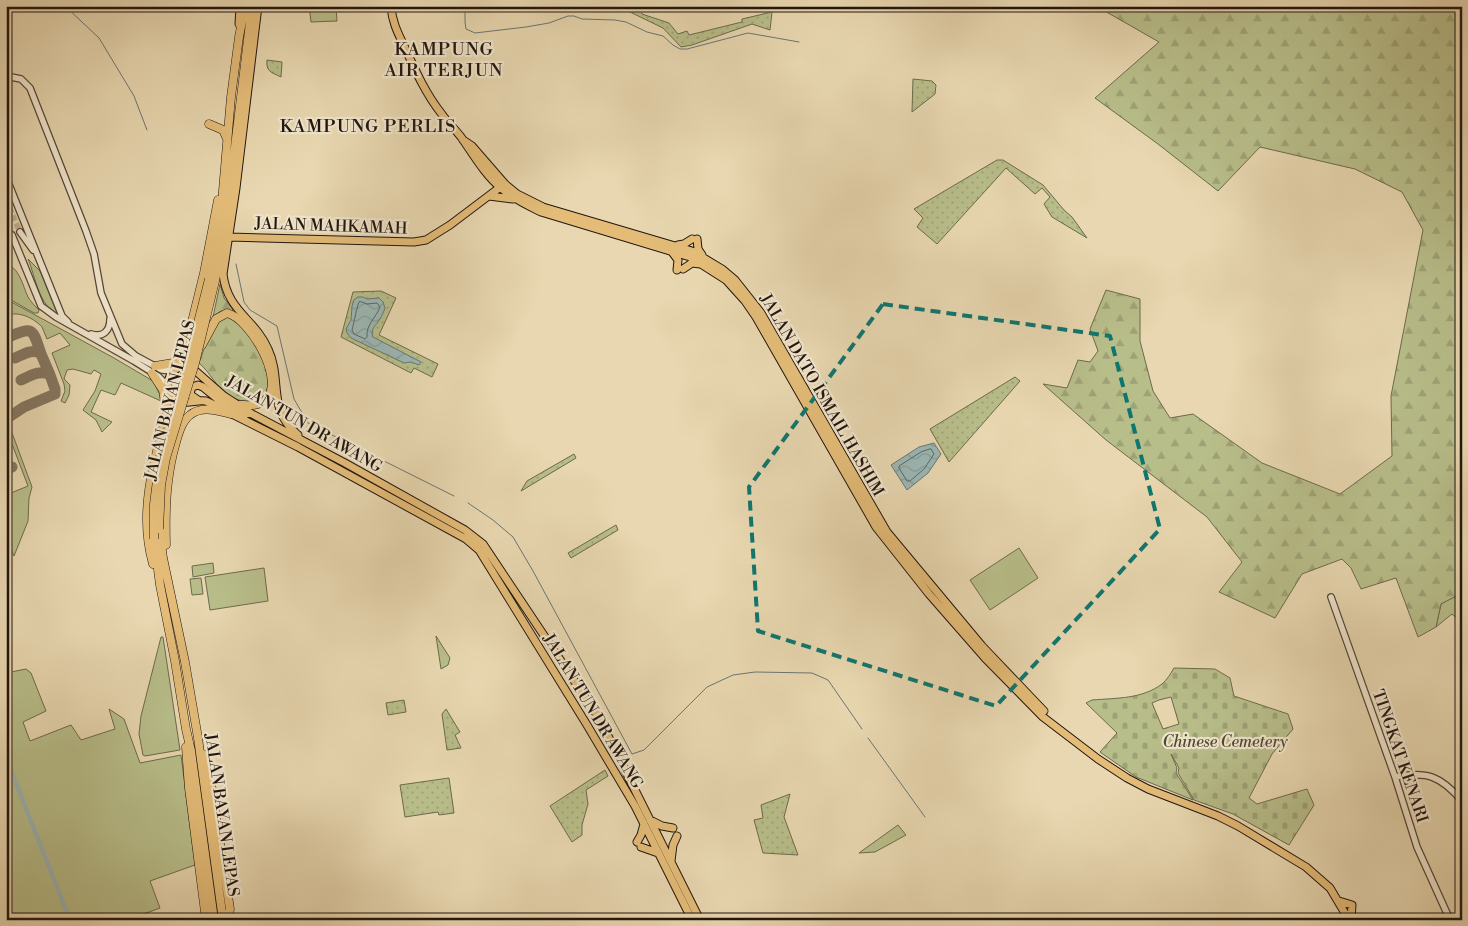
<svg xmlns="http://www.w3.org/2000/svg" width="1468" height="926" font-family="'Libre Bodoni',serif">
  <defs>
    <pattern id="forest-firs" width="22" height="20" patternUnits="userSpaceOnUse" patternTransform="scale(1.25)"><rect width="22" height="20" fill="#b8be8a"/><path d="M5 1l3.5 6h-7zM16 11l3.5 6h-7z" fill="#9ea276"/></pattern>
    <pattern id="cemetery-stones" width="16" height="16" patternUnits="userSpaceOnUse" patternTransform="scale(1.25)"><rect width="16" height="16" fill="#b8be8a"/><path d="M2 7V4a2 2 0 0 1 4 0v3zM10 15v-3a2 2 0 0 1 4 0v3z" fill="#9ea276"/></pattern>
    <pattern id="park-dots" width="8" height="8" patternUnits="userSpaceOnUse" patternTransform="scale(1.25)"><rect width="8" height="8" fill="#b8be8a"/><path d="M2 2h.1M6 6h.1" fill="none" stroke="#9ea276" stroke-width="1.8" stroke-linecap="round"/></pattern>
    <pattern id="water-waves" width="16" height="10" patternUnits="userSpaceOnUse" patternTransform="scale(1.25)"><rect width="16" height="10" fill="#9bb7b5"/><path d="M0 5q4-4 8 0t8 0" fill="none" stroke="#859c9a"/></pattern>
  </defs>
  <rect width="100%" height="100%" fill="#e8d7b0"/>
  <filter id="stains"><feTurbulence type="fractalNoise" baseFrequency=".004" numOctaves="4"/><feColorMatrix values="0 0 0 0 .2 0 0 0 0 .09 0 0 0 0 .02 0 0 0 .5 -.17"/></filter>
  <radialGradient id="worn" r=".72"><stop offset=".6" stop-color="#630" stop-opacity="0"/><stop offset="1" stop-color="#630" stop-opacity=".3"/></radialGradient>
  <path fill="#b8be8a" stroke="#6c6a4c" d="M 309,6 L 336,6 L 337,21 L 311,22 Z
    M 28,259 L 40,271 L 58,315 C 38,304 36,278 28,259 Z
    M 6,264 C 19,267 23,286 28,297 C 31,302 35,306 39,310 L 38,313 L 34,313 L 6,297 Z
    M 6,299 L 114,358 L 153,381 L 162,399 L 161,401 L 121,383 L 115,395 L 101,390 L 91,412 L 112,422 L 102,432 L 96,420 L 83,410 L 95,391 L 101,374 L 94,370 L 91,374 L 73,369 L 67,370 L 64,379 L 70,385 L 69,395 L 65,403 L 61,401 L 65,391 L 64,384 L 52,353 L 70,345 L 60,333 L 47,339 C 45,335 44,331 42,327 C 34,318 17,310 6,316 Z
    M 11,430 L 32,487 L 29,498 L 28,521 L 14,556 L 6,536 L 6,495 L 28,486 L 9,436 Z
    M 1019,548 L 1038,578 L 990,610 L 970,580 Z
    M 213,563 L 214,573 L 193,577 L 192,566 Z
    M 264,568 L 268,601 L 210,610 L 205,577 Z
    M 201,578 L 203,594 L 192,595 L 190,579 Z
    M 1461,593 L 1462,623 L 1452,614 L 1436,627 L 1441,604 Z
    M 436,636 L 450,658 L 448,665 L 441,669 Z
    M 161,637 L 163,637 L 180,750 L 145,756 L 143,755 L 139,734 L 141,716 Z
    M 26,669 L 31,673 L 46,711 L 23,722 L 30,741 L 71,725 L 81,740 L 115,729 L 109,709 L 124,719 L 140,763 L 181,755 L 195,865 L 150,881 L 160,908 L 141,915 L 143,920 L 13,920 L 6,904 L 6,673 Z
    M 898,825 L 906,835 L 875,852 L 859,853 Z"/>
  <path fill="url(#forest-firs)" stroke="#6c6a4c" d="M 1096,6 L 1462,6 L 1462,593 L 1441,604 L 1436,627 L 1418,637 L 1396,578 L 1361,589 L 1351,568 L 1342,559 L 1302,574 L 1275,618 L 1219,592 L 1242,562 L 1207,517 L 1106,440 L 1043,384 L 1067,388 L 1078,360 L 1090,362 L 1098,351 L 1090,329 L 1106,290 L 1140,299 L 1140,341 L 1153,391 L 1170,418 L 1193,414 L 1262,463 L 1340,494 L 1392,456 L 1391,396 L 1423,230 L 1402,192 L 1355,169 L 1260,147 L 1218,191 L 1158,144 L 1095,98 L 1159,42 Z
    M 220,284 L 224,298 L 233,310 L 232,311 L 221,311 L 213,317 Z
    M 225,317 C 251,317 290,399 252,401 C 245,402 236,400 230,396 C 216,388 211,373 199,363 C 205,347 210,326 225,317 Z"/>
  <path fill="url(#cemetery-stones)" stroke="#6c6a4c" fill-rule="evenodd" d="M 1174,668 L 1215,669 L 1230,678 L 1234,696 L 1288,714 L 1293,729 L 1272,754 L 1249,798 L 1257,804 L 1307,789 L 1314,805 L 1289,845 L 1233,814 L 1194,800 L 1178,773 L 1179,768 L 1171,754 L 1177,768 L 1176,773 L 1193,800 L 1136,777 L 1100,752 L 1117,733 L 1086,703 L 1092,700 C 1117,698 1142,699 1162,684 C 1167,680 1171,673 1174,668 ZM 1171,697 L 1179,724 L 1163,729 L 1152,703 L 1159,700 Z"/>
  <path fill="url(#park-dots)" stroke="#6c6a4c" d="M 593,6 L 640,6 L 642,14 L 669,23 L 678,34 L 687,31 L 689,35 L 742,22 L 742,19 L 772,12 L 770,30 L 752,24 L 692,45 L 681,47 L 663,28 L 628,11 Z
    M 267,60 L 282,62 L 281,77 C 271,72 266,72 267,60 Z
    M 913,79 L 932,81 L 936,85 L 935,94 L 912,112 Z
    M 997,160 L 1003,160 L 1043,185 L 1064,210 L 1072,217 L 1087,238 L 1052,217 L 1044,204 L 1050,197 L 1042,188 L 1035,194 L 1006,168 L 937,244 L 917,227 L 923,218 L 914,209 Z
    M 381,291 L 396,298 L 379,335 L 438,364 L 432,377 L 414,368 L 411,373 L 341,337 L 353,292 Z
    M 1015,377 L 1020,381 L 949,462 L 930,429 Z
    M 574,454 L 576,458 L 521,491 L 527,481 Z
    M 616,525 L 618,530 L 571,558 L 568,553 Z
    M 404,700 L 406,712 L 388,715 L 386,703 Z
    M 446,709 L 460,732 L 455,735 L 461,748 L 447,750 L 442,714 Z
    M 605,770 L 608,776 L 586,790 L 588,804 L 582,825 L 582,835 L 572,842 L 550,806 Z
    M 449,778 L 454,813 L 439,815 L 438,812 L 405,817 L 400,785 Z
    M 790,794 L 784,817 L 798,855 L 763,853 L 754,820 L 763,818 L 761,805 Z"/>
  <path fill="url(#water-waves)" stroke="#6a7673" d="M 358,297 L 363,297 L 367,299 L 379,298 L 383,302 L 385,308 C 384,311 382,316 380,319 C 376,326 370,328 373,337 L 421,362 L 419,365 L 411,362 L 404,363 L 351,338 L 347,333 L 346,329 L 351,320 L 352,306 L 354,300 Z
    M 934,443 L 941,454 L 928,473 L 907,490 L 891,465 L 919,447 Z"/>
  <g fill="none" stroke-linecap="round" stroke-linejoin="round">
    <path stroke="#5e6662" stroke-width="1" d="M 362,302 L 367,304 L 377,303 L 380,307 C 376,318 366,324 367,337 L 365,339 L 354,334 L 352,330 C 354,323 357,306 359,302 Z
      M 931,449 L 934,454 L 924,469 L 910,481 L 907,481 L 899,468 L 899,466 L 921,452 Z"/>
    <path stroke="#6a7673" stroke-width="1" d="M 65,6 L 99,38 L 134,96 L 147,130
      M 465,6 L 465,22 L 466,29 L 475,33 L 526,27 L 549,23 L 568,16 L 574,16 L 582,19 L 615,20 L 626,22 L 647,32 L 663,36 L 673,45 L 680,49 L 687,49 L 748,33 L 799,42
      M 236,264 L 244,302 L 250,310 L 277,326 L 294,399 L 308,423 L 454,496
      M 468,503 L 493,520 L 513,537 L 533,571 L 632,754 L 644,750 L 707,687 L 733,675 L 755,672 L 812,673 L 828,680 L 862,729
      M 868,738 L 925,817"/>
    <path stroke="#9bb7b5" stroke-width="4.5" d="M 6,758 L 70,920"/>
    <path stroke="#847660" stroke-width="11" d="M 6,338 C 33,327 32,326 41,354
      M 15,358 C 24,354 33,348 41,354 L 50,375 C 41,369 30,376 21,380
      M 6,419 L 24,407 L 55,394 L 55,389 L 50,375
      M 6,469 L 12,467"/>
    <path stroke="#c0b090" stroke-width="5.5" stroke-dasharray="5.5 3" stroke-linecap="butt" d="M 6,200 L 20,232
      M 6,221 L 12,235"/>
    <g stroke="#534637" stroke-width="8">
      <path id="minor" d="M 6,76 L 21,79 L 30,88 L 86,231 L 94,254 L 101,293 L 122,344 L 136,356 L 162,370 L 173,371
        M 6,177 L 62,316 L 68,322
        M 20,232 L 33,250
        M 12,235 L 41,306 L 56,317 L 134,361 L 158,376 L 167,385
        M 91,334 C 104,338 110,330 110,319
        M 1331,597 L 1395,777 L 1417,847 L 1450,920
        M 1395,777 C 1427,771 1441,776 1462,801"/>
    </g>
    <g stroke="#21150f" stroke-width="9">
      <path id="major" d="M 258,6 L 236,188 L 223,274 C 227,311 255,319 268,349 C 283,381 266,408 298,435
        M 391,6 C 392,23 399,35 406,50 C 416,72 426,94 441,113 C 447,122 455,129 461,137 C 473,154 485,175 501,188 C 513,199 527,205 541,212 L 690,257 L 726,280 L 745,301 L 756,317 L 876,527 L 929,594 L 985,658 L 1043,717 L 1098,759 L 1127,778 L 1148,789 L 1218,816 L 1238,826 L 1306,867 L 1330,888 L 1349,920
        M 239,24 L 240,6
        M 463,140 L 472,146 L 505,184 L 517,194 L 543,207 L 692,251 L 722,269 L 735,280 L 761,313 L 887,532 L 982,646 L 1044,711
        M 489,196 L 513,199
        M 229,237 L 414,242 L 426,240 L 450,225 L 503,185
        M 697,239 L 698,249 L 702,255
        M 678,245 L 684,244 L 692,239
        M 672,252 L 678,260 L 677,270
        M 683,269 L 692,263 L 700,264
        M 198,400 L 192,396 L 190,393 L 192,387 L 198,385 L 203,387 L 219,400 L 246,414
        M 650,820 L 662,826 L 673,828
        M 637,842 L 641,835 L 644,824
        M 641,847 L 658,853
        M 671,861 L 673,845 L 677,836
        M 1339,901 L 1352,905 L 1351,920
        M 692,920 L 635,806 L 587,725 L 479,550 L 466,539 L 298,447 L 206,401 C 197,399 188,405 179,401 C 158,393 169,362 190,366 L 224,396 L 252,414 L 345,463 L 465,530 L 483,544 L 599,718 L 700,920"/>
    </g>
    <g stroke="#21150f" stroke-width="9">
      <path id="highway" d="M 209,124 L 223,130 L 227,139
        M 209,279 L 221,214 L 231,97 L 239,37 L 245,6
        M 215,281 L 226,221 L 252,6
        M 202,345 L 216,319 L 227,313 C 250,319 283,376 268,397 C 262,407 249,405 240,405
        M 155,366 L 173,363 L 182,355
        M 178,367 L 184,354 L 204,273 L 218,200
        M 152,373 L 163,390 L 165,403
        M 159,529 L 163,558 L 185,662 L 198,738 L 223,920
        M 154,539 L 160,585 L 175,661 L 186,729 L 191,751 L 214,920
        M 166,545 C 165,509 166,476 176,442 C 179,432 182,421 190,415 C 202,405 218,411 231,414
        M 153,564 C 137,509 156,455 170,402 L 170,394
        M 186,747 L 189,788 L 205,912 L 210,920
        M 203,754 L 210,777 L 230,909 L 229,916 L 225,920"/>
    </g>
    <use href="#minor" stroke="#f0e5cc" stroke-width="5.5"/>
    <use href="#major" stroke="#e4bc78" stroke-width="7"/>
    <use href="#highway" stroke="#e4bc78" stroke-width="8"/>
    <g stroke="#21150f" stroke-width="9" stroke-linecap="butt">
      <path id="highway-bridge" d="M 159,529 L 161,485 L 166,458 L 195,363 L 215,281
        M 154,539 L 154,504 L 160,457 L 188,362 L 209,279"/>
    </g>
    <use href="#highway-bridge" stroke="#e4bc78" stroke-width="8"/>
  </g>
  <path fill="none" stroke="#0f766e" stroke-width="4" stroke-dasharray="10 6" stroke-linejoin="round" d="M 883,304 L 1110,336 L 1160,529 L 996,706 L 758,631 L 749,487 Z"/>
  <g text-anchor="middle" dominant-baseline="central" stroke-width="4.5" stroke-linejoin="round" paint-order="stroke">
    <g font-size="16" fill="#21150f" stroke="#f0e5cc">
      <text transform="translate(331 226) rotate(2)">JALAN MAHKAMAH</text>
      <text transform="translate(822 395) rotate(60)">JALAN DATO ISMAIL HASHIM</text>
      <text transform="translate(170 400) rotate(-76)">JALAN BAYAN LEPAS</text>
      <text transform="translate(304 424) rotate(30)">JALAN TUN DR AWANG</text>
      <text transform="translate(593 711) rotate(59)">JALAN TUN DR AWANG</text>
      <text transform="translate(1400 756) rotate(71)">TINGKAT KENARI</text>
      <text transform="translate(222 815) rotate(82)">JALAN BAYAN LEPAS</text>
    </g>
    <g font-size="16" font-style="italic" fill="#4e4834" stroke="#f0e5cc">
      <text x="1225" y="742">Chinese Cemetery</text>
    </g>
    <g font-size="18" letter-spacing="1" fill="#21150f" stroke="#f0e5cc">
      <text x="444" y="49">KAMPUNG<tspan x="444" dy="21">AIR TERJUN</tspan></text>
      <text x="368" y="126">KAMPUNG PERLIS</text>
    </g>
  </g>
  <rect width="1468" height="926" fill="none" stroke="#e8d7b0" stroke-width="25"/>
  <rect x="8" y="8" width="1453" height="911" fill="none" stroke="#21150f" stroke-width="2.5"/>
  <rect x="12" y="12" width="1443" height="901" fill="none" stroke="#21150f"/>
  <rect width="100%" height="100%" filter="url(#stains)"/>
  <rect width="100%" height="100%" fill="url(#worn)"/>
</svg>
